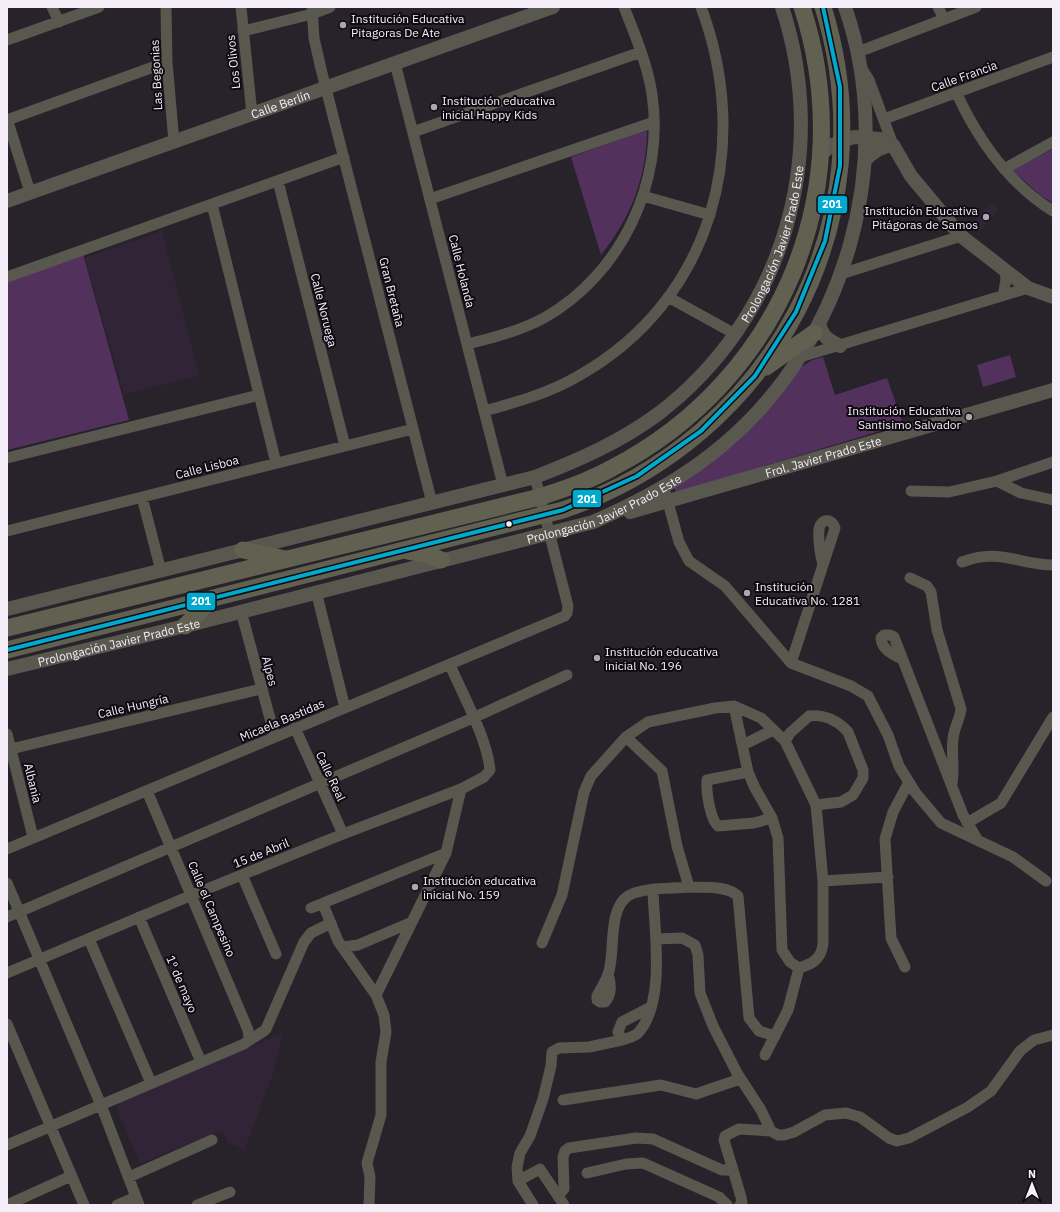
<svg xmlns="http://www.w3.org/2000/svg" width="1060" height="1212" font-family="'IBM Plex Sans',sans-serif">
  <rect width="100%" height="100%" fill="#28222a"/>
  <path fill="#322437" d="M 992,203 L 999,209 L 980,231 L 972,224 Z
    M 162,231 L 199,376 L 124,394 L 85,258 Z
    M 282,1034 L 274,1071 L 244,1150 L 228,1143 L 222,1130 L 140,1164 L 114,1102 Z"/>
  <path fill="#52315d" d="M 647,130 C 647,177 630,219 601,255 L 571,157 Z
    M 1053,149 L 1053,203 L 1040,195 L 1012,170 Z
    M 83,254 L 129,420 L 7,450 L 7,281 Z
    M 1010,355 L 1016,377 L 983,387 L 977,365 Z
    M 823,357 L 835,395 L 887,378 L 903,424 L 679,492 L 675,491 L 674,487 L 800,368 L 812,360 Z"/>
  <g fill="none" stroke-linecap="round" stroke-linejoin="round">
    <path stroke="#58584f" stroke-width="11" d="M 52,7 L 59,22
      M 166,7 L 167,62 L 174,142
      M 241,7 L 252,114
      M 312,7 L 314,38 L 321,69 L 432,503
      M 938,7 L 944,19
      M 243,31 L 312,14 L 330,7
      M 7,40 L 99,7
      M 858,52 L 976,7
      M 395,63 L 503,485
      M 861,67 L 869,80 L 893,145
      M 956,92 C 978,140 1008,183 1053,211
      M 7,119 L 30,192
      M 884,119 L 1053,57
      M 7,120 L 167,62
      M 413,132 L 641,52
      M 1004,169 L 1053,142
      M 278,181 L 345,446
      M 643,196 L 710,215
      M 430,199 L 654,122
      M 212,204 L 276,463
      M 841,274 L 961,236
      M 7,277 L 344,157
      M 1003,295 L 1006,280 L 1005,270
      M 668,297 L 735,334
      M 467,344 C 494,338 520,331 544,318 C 622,274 665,181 652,94 C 647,63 635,35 624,7
      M 800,357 L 1028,288
      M 484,411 C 517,402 550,393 580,375 C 713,299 753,146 701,7
      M 7,458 L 259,395
      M 997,481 L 1021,493 L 1053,500
      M 664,488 L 679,542 L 689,561 L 725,586 L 791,663 L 851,686 L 868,696 L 888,735 L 899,766 L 915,792 L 941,823 L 1013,857 L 1046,881
      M 911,491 L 949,492 L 997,481 L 1053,462
      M 142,497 L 161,571
      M 7,531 L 413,429
      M 962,562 C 999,548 1017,564 1053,565
      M 910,578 L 927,586 L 931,592 L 937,630 L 961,709 C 960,718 956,724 954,733 C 950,749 955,767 952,783
      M 316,591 L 345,708
      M 241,611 L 275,737
      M 902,659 C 893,654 882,650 881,638 L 884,635 L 890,635 L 894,637 L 963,815 L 977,839
      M 791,663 L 835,528 C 832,518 821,518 819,529 C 818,541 820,553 823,565
      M 734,706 L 748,772 L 755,788 L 772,818 L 778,838 L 782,950 L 790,962 L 799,968
      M 295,728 L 343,834
      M 7,734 L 33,837
      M 626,737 L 662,771 L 677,846 L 689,887 C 704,888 726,885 738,896 L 749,1018 L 759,1031 L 775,1036
      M 785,741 L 790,733 L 809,716 C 824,714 838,721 848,732 L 863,770 L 863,778 L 853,795 L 841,802 L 816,805
      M 743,745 L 773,730
      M 11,749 L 261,689
      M 748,772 L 707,780 C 706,791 710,819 718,826 L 754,823 L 772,818
      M 147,791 L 248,1030 L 249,1038
      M 967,823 L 1001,803 L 1053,717
      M 7,849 L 565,616 L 567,613 L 568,606 L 535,477
      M 242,875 L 276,954
      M 823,881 L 888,877
      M 7,883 L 101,1105 L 139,1205
      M 323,904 L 338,941 L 376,995 L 384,1015 L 386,1032 L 381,1062 L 381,1115 L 367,1163 L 370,1177 L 369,1205
      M 311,908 L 446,853
      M 7,917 L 473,718 L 567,675
      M 139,917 L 201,1062
      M 89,939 L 151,1083
      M 656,939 L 682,938 L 695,945 L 698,955 L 700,993 L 713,1026 L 737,1073 L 761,1110 L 771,1131 L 778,1135 L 784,1135 L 794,1132 L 825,1115 L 846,1113 L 860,1117 L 889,1138 L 897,1141 L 909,1138 L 968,1107 L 991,1091 L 1020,1051 L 1034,1040 L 1053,1035
      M 542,943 L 562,895 L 584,792 L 591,776 L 626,737 L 648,722 L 715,708 L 734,706 L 761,718 L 785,741 L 816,805 L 823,881 L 823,943 C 822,958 813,964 799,968 L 788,1010 L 765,1055
      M 343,947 L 358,945 L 412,922
      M 905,967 L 891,938 L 885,839 L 893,812 L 909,782
      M 7,973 L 192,895 L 343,834 L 461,789 L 484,777 L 490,770 C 487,738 463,695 450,665
      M 608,974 C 611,983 612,995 605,1002 L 600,1002 L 597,1000 L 597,996 C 601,988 607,980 609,971 C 615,950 608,909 628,896 C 642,887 673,889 689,887
      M 376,995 L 446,853 L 461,789
      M 651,1007 L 622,1022 L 618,1032 L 622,1040 C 628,1038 635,1037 639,1032 C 666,1000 654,930 653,890
      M 7,1024 L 84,1205
      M 563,1100 L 661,1085 L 696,1094 L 740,1079
      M 7,1145 L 244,1044 C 251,1038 260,1035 266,1029 L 304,942 L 311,933 L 331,923
      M 587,1173 L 626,1164 L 643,1163 L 719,1197 L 727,1205
      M 129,1177 L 212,1140
      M 518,1181 L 540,1169 L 564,1205
      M 558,1196 L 564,1189 L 563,1157 L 565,1151 L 569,1148 L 636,1138 L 653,1139 L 722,1170 L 727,1170 L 732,1166
      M 7,1205 L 71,1176
      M 117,1205 L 136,1197
      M 197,1205 L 230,1192
      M 533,1205 L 518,1181 L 517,1167 L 520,1153 L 530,1136 L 543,1099 L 551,1066 L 552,1052 L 559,1048 L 589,1047 L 622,1040
      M 740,1205 L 742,1203 L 741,1197 L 724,1140 L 725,1136 L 739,1129 L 771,1131"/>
    <g stroke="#58584f" stroke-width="14">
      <path d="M 822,153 L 832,145 L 854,137 L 880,139 L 893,145 L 911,176 L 961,236 L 1028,288 L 1053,297"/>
      <path d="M 865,160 C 873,152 881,146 893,145"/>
      <path id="s1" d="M 7,201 L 553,7"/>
      <path d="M 819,324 C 823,337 828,340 840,346"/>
      <path id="s2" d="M 630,512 L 1053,390"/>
      <path id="s3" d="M 7,609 L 535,477 C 579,460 620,442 658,414 C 783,319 831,155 782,7"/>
      <path id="s4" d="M 7,669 L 185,626 L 593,522 C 641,501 684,478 724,444 C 846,341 898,159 845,7"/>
    </g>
    <path stroke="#616152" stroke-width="17" d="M 766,367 L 814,333
      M 243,550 L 285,559
      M 408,551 L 426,554 L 441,560
      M 185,626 L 213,598
      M 7,628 L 540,497 C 564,489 589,481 612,468 C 782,380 861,189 802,7
      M 7,650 L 563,510 C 772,438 890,221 823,7"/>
    <g stroke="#0f0a11" stroke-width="7">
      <path id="bus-1" d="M 7,650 L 563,510 L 637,476 L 701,431 L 755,376 L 796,312 L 825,241 L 840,166 L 840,87 L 823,7"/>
    </g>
    <use href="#bus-1" stroke="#00a9ce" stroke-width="4"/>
  </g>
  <g fill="#ada6b0" stroke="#0f0a11" stroke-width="1.5">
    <circle cx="343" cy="25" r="4"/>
    <circle cx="434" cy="107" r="4"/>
    <circle cx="986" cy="217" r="4"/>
    <circle cx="969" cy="417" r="4"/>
    <circle cx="747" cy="593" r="4"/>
    <circle cx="597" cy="658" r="4"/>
    <circle cx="415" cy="887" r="4"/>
  </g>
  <circle fill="#f5edf8" stroke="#0f0a11" stroke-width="1.5" cx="509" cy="524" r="3.5"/>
  <g text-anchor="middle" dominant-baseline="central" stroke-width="4" stroke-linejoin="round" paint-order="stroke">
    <g font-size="12" fill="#f5edf8" stroke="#0f0a11" text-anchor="start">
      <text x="351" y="18">Institución Educativa<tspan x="351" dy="14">Pitagoras De Ate</tspan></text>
      <text x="442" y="100">Institución educativa<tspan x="442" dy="14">inicial Happy Kids</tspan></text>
      <text x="978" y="210" text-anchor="end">Institución Educativa<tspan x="978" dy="14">Pitágoras de Samos</tspan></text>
      <text x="961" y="410" text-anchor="end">Institución Educativa<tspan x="961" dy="14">Santisimo Salvador</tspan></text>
      <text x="755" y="586">Institución<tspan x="755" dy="14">Educativa No. 1281</tspan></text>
      <text x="605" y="651">Institución educativa<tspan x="605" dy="14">inicial No. 196</tspan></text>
      <text x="423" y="880">Institución educativa<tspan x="423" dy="14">inicial No. 159</tspan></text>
    </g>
    <g font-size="12" fill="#f5edf8" stroke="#0f0a11">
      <text transform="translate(233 62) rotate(-96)">Los Olivos</text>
      <text transform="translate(156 75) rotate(-93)">Las Begonias</text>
      <text transform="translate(964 76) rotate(-20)">Calle Francia</text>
      <text stroke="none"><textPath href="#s1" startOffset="290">Calle Berlín</textPath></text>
      <text stroke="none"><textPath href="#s3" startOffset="893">Prolongación Javier Prado Este</textPath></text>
      <text transform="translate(462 271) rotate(76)">Calle Holanda</text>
      <text transform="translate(392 292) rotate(76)">Gran Bretaña</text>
      <text transform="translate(324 310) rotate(76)">Calle Noruega</text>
      <text stroke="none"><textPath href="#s2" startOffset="201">Frol. Javier Prado Este</textPath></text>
      <text transform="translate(207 467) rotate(-14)">Calle Lisboa</text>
      <text stroke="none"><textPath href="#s4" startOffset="619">Prolongación Javier Prado Este</textPath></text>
      <text stroke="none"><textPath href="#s4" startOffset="115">Prolongación Javier Prado Este</textPath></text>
      <text transform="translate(270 671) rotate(75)">Alpes</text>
      <text transform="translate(133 706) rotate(-13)">Calle Hungría</text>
      <text transform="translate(282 720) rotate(-23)">Micaela Bastidas</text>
      <text transform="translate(331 776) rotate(65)">Calle Real</text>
      <text transform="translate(33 783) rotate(76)">Albania</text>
      <text transform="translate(261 853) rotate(-22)">15 de Abril</text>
      <text transform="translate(212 909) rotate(67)">Calle el Campesino</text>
      <text transform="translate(182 984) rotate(67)">1º de mayo</text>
    </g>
  </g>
  <g stroke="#0f0a11" stroke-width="1.5">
    <rect x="817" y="195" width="31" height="19" rx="4" fill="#00a9ce"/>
    <rect x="572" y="489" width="30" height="19" rx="4" fill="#00a9ce"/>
    <rect x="186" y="592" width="30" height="19" rx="4" fill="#00a9ce"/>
  </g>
  <g font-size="11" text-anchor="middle" font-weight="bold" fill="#fff">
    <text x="832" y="208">201</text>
    <text x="587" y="503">201</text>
    <text x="201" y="605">201</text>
  </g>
  <rect width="1060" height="1212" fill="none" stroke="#f5edf8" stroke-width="16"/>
  <g transform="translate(1032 1184)" stroke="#0f0a11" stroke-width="3" paint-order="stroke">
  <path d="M0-3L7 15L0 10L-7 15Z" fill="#f5edf8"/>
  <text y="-6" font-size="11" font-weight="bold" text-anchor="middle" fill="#f5edf8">N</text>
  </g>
</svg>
